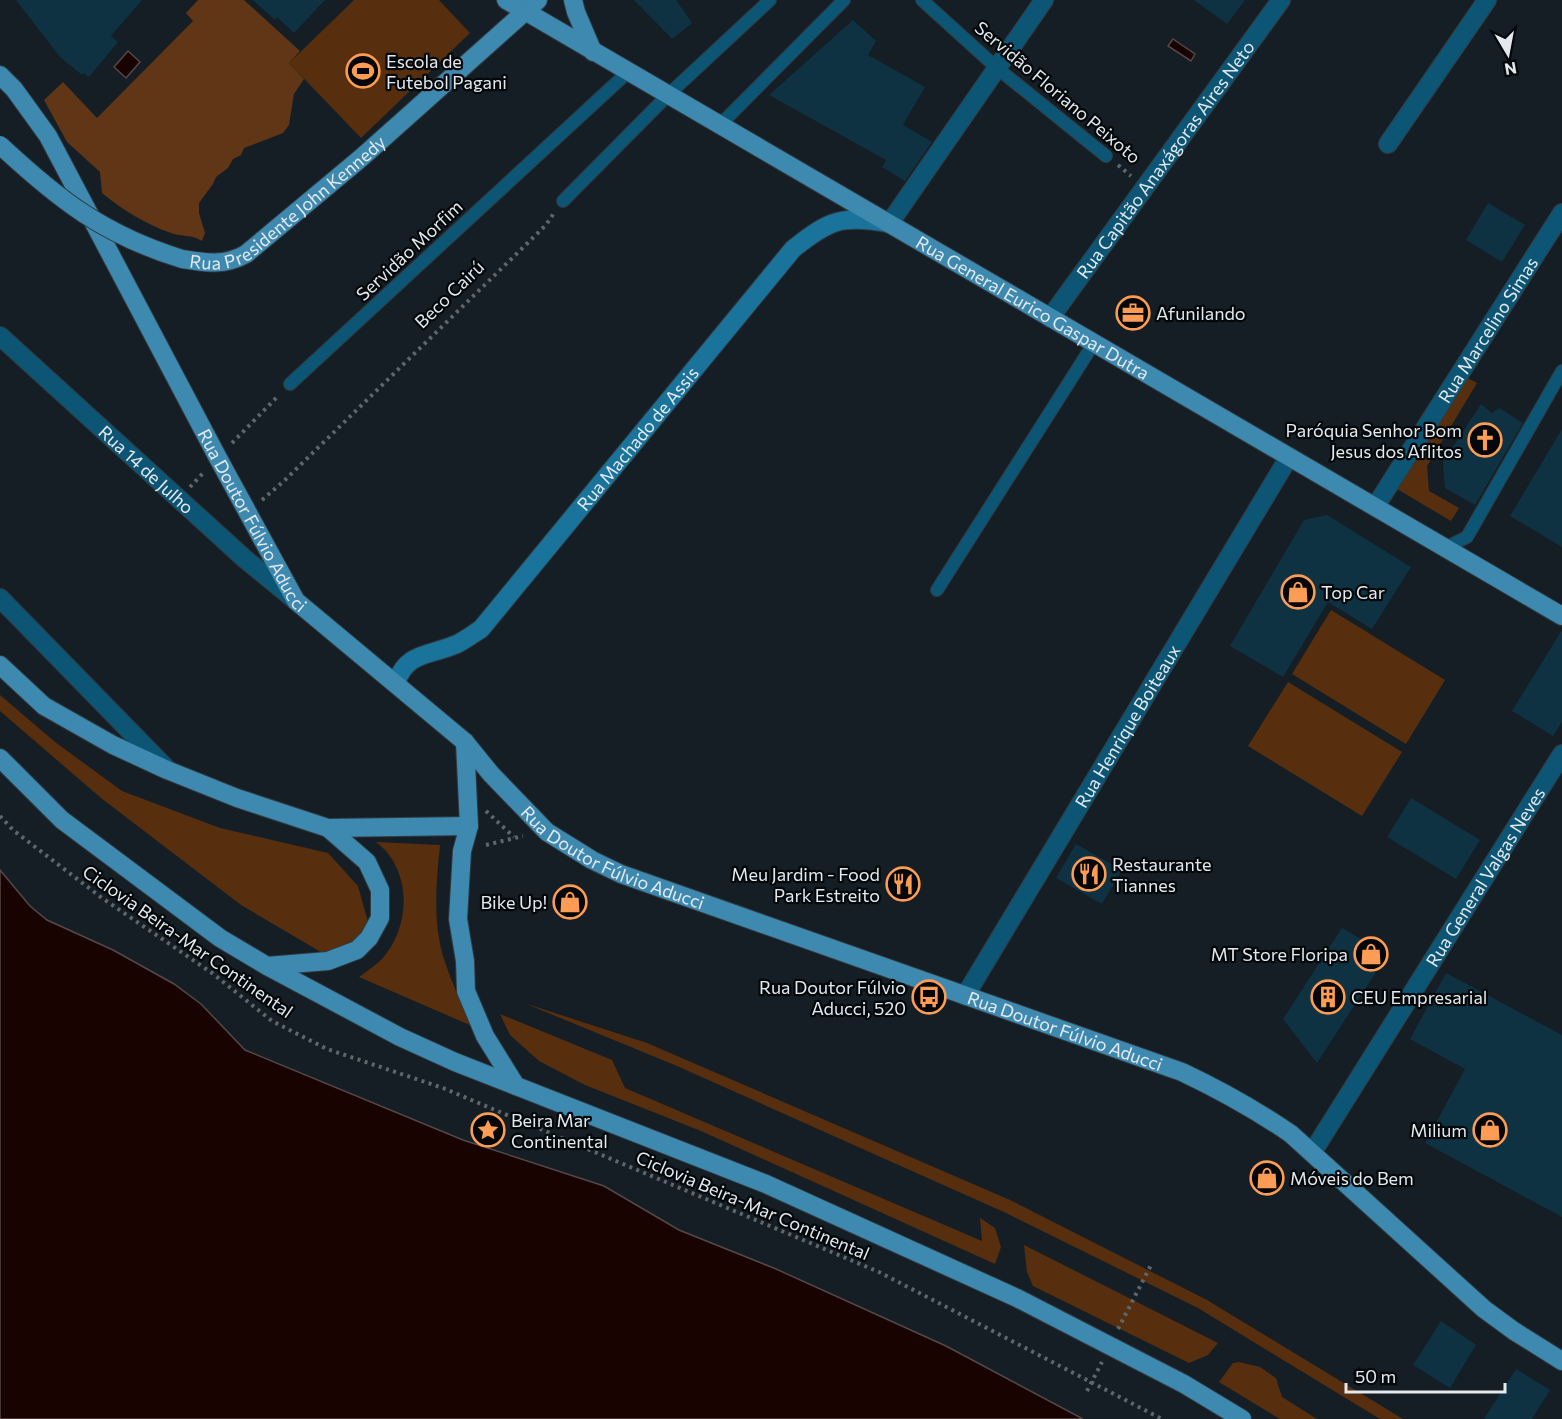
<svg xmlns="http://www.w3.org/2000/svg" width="1562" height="1419" font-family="Commissioner,sans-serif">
  <rect width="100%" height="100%" fill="#141e24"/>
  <path fill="#572f0f" d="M 354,0 L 439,0 L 470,33 L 361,138 L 289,63 Z
    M 1464,376 L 1477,383 L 1427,466 L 1429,491 L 1459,508 L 1451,521 L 1397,489 Z
    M 1331,610 L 1445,680 L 1406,744 L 1292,674 Z
    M 1288,682 L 1402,752 L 1362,816 L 1248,746 Z
    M 0,695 L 55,742 L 122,791 L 220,828 L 328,853 L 358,886 L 368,922 L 356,943 L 326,955 L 241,905 L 101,798 L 0,711 Z
    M 376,842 L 440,845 C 436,884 432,927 446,965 C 453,986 463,1006 472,1026 L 359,977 C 366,972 374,966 381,960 C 411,928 413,870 376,842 Z
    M 524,1003 L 647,1043 L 1010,1200 L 1207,1300 L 1403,1419 L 1380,1419 L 1198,1308 L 1006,1213 L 677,1066 Z
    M 500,1014 L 612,1060 L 625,1088 L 982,1241 L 980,1218 L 995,1228 L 1001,1247 L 995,1264 L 701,1131 L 585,1085 L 539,1061 L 510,1035 Z
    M 1024,1245 L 1218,1343 L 1208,1355 L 1189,1363 L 1033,1286 L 1027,1272 Z
    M 1239,1362 L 1260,1367 L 1276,1378 L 1282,1397 L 1317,1419 L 1280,1419 L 1219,1382 L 1233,1363 Z"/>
  <path fill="#603616" d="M 198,0 L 244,0 L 300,51 L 289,63 L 304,79 L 294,94 L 289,125 L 283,133 L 244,148 L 241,155 L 233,159 L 228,168 L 216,177 L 213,184 L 199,203 L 199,213 L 205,233 L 202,241 C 191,234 182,237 171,233 C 145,224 123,210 102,193 L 100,172 L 67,142 L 44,100 L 63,82 L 97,118 L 193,21 L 186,13 Z"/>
  <path fill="#180300" stroke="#554847" stroke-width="1.5" d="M 1173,39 L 1195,54 L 1191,61 L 1168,46 Z
    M 128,51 L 140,62 L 126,78 L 114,67 Z
    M 0,870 L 30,906 L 47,920 L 113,950 L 174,984 L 201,1004 L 245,1050 L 463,1140 L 604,1186 L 679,1230 L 776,1269 L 946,1346 L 1083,1419 L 0,1419 Z"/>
  <path fill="#0f3243" d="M 16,0 L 142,0 L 111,36 L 118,42 L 89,77 L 84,73 L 82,75 L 60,57 Z
    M 253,0 L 325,0 L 294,33 L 277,17 L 275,20 Z
    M 634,0 L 676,0 L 692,23 L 672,39 Z
    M 1194,0 L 1245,0 L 1227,24 Z
    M 853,20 L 876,41 L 868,55 L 925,87 L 903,125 L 932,142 L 905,181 L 882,167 L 886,160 L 769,95 Z
    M 1488,203 L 1525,225 L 1502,262 L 1466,240 Z
    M 1481,404 L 1492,413 L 1499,408 L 1523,423 L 1475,505 L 1445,488 L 1443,462 Z
    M 1562,429 L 1562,547 L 1510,516 Z
    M 1327,515 L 1411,567 L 1372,629 L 1328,602 L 1283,677 L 1230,646 L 1304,520 Z
    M 1562,630 L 1562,722 L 1553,736 L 1512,711 Z
    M 1411,798 L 1480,840 L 1456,879 L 1387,837 Z
    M 1076,844 L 1122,870 L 1102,904 L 1056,878 Z
    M 1342,928 L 1387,955 L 1317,1063 L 1283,1019 Z
    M 1446,973 L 1562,1035 L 1562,1217 L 1425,1143 L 1465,1069 L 1410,1039 Z
    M 1441,1321 L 1476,1345 L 1450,1388 L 1413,1365 Z
    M 1516,1369 L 1550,1390 L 1532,1419 L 1484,1419 Z"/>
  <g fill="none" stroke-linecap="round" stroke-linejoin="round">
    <g stroke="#313a40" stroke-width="14">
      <path id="lane" d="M 922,0 L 997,68 L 1106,156
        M 720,125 L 844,0
        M 563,201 L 668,95 L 770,0
        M 290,384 L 628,72
        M 1445,548 L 1467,537 L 1562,371
        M 937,590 L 1094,343"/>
    </g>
    <g stroke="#313a40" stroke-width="20">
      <g id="street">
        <path d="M 1388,144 L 1487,0"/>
        <path d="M 889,224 L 1044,0"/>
        <path id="s1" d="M 1050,318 L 1281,0"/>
        <path id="s2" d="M 0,336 L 245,559 L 295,600"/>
        <path id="s3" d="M 1375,507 L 1562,213"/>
        <path d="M 0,598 L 166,768"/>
        <path id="s4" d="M 965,996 L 1289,457"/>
        <path id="s5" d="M 1312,1153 L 1562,754"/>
      </g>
    </g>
    <g stroke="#313a40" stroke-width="20">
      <g id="secondary">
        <path id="s6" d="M 396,683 C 407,651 430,656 457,644 C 465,640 473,634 481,629 L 793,249 C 829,220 842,215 887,223"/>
      </g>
    </g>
    <g stroke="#313a40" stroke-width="20">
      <g id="primary">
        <path id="s7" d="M 506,0 L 1562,616"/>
        <path d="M 573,0 L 576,12 L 593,52"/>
        <path id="s8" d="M 0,75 L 14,89 L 48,136 L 218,458 L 296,601 L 465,742 L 491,774 L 547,832 L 592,860 L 621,874 L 1182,1072 C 1220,1090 1256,1110 1291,1134 L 1484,1309 L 1514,1331 L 1562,1361"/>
        <path id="s9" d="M 182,259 C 206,263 225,266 246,254 L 361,158 L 538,0"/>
        <path d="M 0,665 L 44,706 L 113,745 L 167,770 L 237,798 L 328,828 L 469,826"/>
        <path d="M 465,742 L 469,826 L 462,851 L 458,919 L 465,961 L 466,991 L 485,1036 L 516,1086"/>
        <path d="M 0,758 L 62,820 L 220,938 L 267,966 L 400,1037 L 455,1062 L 766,1184 L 1017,1298 L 1184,1384 L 1242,1419"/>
        <path d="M 267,966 L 328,961 L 357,950 L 369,938 L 380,918 L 380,890 L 367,862 L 328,828"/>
      </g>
    </g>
    <path stroke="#5f676d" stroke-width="4" stroke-dasharray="3 4.5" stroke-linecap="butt" d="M 1118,165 L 1131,176
      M 232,443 L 279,395
      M 190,487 L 204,472
      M 262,500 L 285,480 L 546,225 L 554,213
      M 486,811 L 514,837
      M 0,816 L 13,830 L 102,898 L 212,973 L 272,1021 L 327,1049 L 443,1088 L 879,1272 L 1162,1419
      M 486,845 L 523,836
      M 1118,1329 L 1151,1265
      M 1087,1391 L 1102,1362"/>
    <use href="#lane" stroke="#0c5574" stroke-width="12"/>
    <use href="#street" stroke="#0c5574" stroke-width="18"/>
    <use href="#secondary" stroke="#19739b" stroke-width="18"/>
    <use href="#primary" stroke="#3d89af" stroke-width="18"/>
    <g stroke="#313a40" stroke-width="20" stroke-linecap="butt">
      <path id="primary-bridge" d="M 0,145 C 59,200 104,235 182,259"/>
    </g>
    <use href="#primary-bridge" stroke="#3d89af" stroke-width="18"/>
  </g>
  <defs>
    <g id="stadium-ring" transform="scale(1.725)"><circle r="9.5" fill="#04080a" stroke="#fd9d55" stroke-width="1.5"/><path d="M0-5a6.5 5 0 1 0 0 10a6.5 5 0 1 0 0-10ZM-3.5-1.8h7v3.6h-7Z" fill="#fd9d55"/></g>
    <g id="office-ring" transform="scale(1.725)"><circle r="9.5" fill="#04080a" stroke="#fd9d55" stroke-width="1.5"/><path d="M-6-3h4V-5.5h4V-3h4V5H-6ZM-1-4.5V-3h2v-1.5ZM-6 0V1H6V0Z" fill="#fd9d55"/></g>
    <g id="church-ring" transform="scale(1.725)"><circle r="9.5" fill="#04080a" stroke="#fd9d55" stroke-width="1.5"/><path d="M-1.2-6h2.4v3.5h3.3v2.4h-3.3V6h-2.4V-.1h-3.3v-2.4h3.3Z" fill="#fd9d55"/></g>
    <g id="shop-ring" transform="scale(1.725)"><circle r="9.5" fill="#04080a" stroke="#fd9d55" stroke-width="1.5"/><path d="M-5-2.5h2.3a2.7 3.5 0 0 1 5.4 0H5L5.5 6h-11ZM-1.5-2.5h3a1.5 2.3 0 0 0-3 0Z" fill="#fd9d55"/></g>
    <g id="restaurant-ring" transform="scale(1.725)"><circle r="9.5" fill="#04080a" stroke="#fd9d55" stroke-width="1.5"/><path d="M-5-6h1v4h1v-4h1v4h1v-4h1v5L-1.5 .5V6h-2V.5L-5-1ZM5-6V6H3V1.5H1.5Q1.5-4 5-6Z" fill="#fd9d55"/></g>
    <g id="bus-ring" transform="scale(1.725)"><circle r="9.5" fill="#04080a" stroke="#fd9d55" stroke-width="1.5"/><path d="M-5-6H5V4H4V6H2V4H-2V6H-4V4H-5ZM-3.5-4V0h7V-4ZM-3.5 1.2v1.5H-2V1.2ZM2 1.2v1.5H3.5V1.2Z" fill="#fd9d55"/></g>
    <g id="building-ring" transform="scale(1.725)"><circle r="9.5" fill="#04080a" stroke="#fd9d55" stroke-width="1.5"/><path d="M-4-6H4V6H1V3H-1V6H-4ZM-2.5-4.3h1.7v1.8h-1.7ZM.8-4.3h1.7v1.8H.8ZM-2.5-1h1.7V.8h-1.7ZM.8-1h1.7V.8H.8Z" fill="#fd9d55"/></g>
    <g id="sight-ring" transform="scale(1.725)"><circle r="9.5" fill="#04080a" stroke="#fd9d55" stroke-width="1.5"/><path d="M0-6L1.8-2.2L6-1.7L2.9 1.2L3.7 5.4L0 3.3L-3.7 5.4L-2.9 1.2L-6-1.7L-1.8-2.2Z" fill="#fd9d55"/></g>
  </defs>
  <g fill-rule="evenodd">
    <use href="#stadium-ring" x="363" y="71"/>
    <use href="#office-ring" x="1133" y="313"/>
    <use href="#church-ring" x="1485" y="440"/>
    <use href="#shop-ring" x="1298" y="592"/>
    <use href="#restaurant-ring" x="1089" y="874"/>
    <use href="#restaurant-ring" x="903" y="884"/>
    <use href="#shop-ring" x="570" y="902"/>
    <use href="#shop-ring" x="1371" y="954"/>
    <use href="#bus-ring" x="929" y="997"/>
    <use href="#building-ring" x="1328" y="997"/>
    <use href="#sight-ring" x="488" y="1130"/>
    <use href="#shop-ring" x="1490" y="1130"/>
    <use href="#shop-ring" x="1267" y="1178"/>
  </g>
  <g text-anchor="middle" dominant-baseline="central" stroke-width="4.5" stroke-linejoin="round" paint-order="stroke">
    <g font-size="18" fill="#e3e9ed" stroke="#04080a" text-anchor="start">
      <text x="386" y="61">Escola de<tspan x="386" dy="21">Futebol Pagani</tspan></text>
      <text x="1156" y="313">Afunilando</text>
      <text x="1462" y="430" text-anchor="end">Paróquia Senhor Bom<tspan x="1462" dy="21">Jesus dos Aflitos</tspan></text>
      <text x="1321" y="592">Top Car</text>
      <text x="1112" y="864">Restaurante<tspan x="1112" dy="21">Tiannes</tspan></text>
      <text x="880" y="874" text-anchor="end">Meu Jardim - Food<tspan x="880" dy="21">Park Estreito</tspan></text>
      <text x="547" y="902" text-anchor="end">Bike Up!</text>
      <text x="1348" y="954" text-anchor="end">MT Store Floripa</text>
      <text x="906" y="987" text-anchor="end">Rua Doutor Fúlvio<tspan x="906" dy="21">Aducci, 520</tspan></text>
      <text x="1351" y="997">CEU Empresarial</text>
      <text x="511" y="1120">Beira Mar<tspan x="511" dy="21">Continental</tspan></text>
      <text x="1467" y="1130" text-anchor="end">Milium</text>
      <text x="1290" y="1178">Móveis do Bem</text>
    </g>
    <g font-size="18" fill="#e3e9ed" stroke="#04080a">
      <text transform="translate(1058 92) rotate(40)">Servidão Floriano Peixoto</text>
      <text stroke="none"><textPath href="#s1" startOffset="196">Rua Capitão Anaxágoras Aires Neto</textPath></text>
      <text stroke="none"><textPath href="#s9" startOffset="126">Rua Presidente John Kennedy</textPath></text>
      <text transform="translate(409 250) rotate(-43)">Servidão Morfim</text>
      <text transform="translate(449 294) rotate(-44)">Beco Cairú</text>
      <text stroke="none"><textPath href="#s7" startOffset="610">Rua General Eurico Gaspar Dutra</textPath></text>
      <text stroke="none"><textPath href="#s3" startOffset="210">Rua Marcelino Simas</textPath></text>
      <text stroke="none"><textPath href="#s6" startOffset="351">Rua Machado de Assis</textPath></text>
      <text stroke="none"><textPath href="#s2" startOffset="198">Rua 14 de Julho</textPath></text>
      <text stroke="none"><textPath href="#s8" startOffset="513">Rua Doutor Fúlvio Aducci</textPath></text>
      <text stroke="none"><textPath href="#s4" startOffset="315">Rua Henrique Boiteaux</textPath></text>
      <text stroke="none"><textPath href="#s8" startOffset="1017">Rua Doutor Fúlvio Aducci</textPath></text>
      <text stroke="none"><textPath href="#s5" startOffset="326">Rua General Valgas Neves</textPath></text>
      <text transform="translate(188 941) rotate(35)">Ciclovia Beira-Mar Continental</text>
      <text stroke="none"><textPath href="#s8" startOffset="1503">Rua Doutor Fúlvio Aducci</textPath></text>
      <text transform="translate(753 1205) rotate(23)">Ciclovia Beira-Mar Continental</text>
    </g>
  </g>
  <g transform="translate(1508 54) rotate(170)" stroke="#04080a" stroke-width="4.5" paint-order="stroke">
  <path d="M0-4.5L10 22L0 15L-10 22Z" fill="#e3e9ed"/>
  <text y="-9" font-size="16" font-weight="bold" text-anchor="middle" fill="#e3e9ed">N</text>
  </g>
  <path d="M1346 1383v9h159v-9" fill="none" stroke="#e3e9ed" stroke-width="3"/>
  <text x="1355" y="1383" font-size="18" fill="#e3e9ed" stroke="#04080a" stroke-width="4.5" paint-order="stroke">50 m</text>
</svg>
